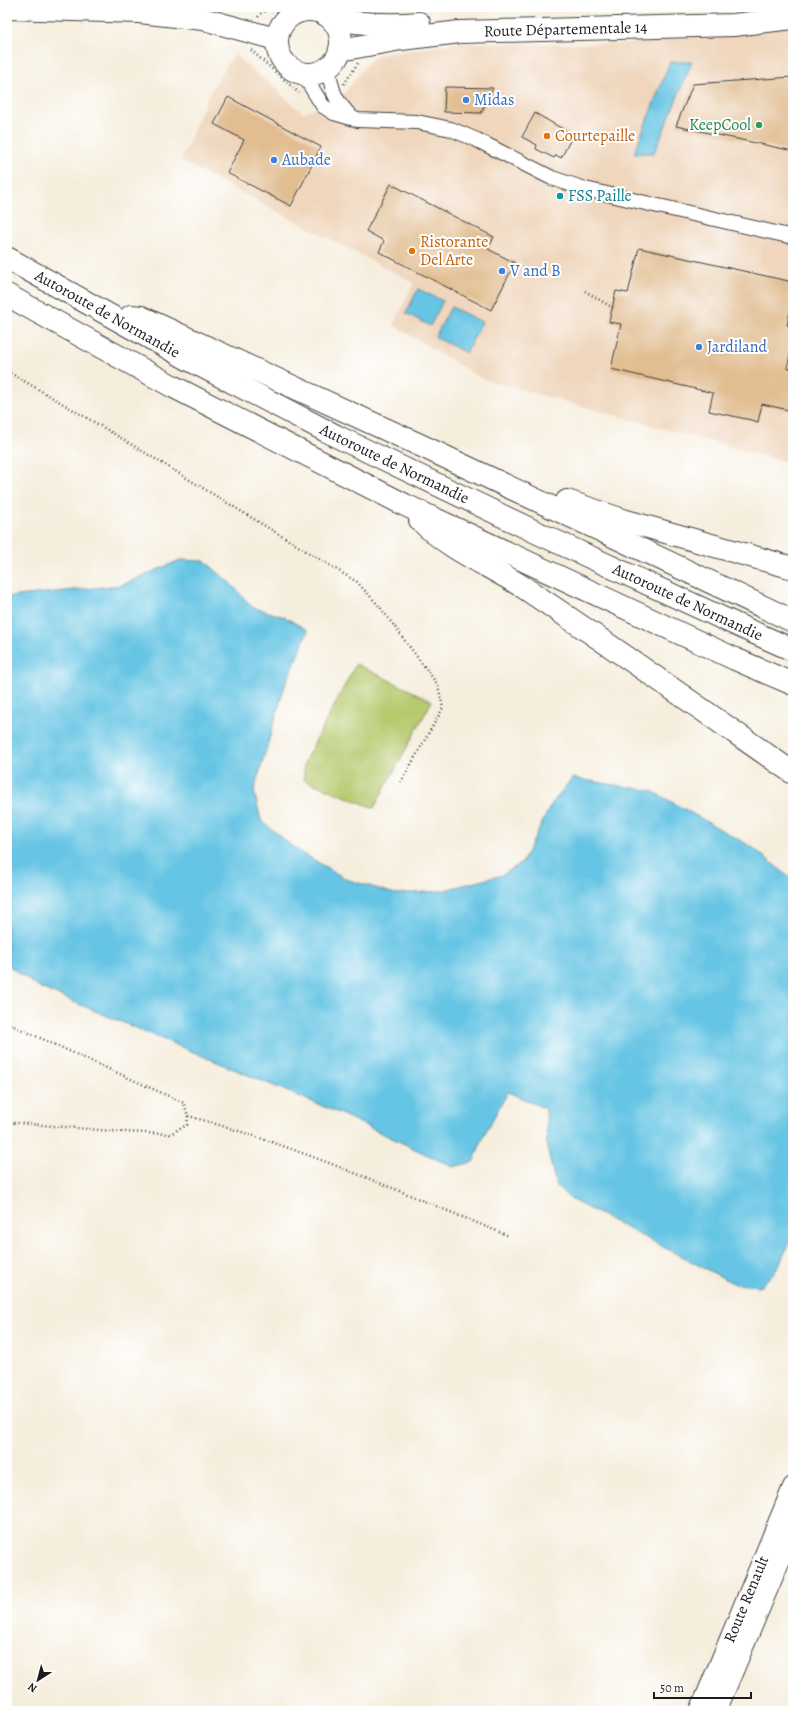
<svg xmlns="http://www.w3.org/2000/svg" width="800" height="1718" font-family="Alegreya,serif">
  <rect width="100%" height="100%" fill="#fff"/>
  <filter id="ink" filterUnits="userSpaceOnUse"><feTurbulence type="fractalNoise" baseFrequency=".025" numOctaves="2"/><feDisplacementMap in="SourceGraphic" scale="8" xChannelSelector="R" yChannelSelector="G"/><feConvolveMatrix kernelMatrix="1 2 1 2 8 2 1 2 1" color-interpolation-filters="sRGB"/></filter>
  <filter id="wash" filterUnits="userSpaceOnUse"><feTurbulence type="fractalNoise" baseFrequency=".012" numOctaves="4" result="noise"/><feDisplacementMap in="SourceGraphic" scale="16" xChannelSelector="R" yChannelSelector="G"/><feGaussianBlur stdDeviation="0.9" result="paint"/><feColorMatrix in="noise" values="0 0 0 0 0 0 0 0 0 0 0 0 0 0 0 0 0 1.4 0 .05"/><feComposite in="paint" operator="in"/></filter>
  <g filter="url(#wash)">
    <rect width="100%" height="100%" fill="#f6eedd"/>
    <path fill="#efd6bc" d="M 793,23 L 793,464 L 482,379 L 393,325 L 414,283 L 181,161 L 208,95 L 234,54 L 303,113 L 342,96 L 365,66 L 376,55 L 458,43 L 620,44 L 658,41 Z"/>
    <path fill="#b5c96d" stroke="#687244" d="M 356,664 L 432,701 L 374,808 L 304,780 L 304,763 Z"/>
    <path fill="#66c5e4" stroke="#417080" d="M 670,62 L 692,62 L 655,151 L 652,153 L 634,153 Z
      M 418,289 L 443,301 L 430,326 L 406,313 Z
      M 451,307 L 482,322 L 466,353 L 435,337 Z
      M 180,560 L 205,561 L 232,585 L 252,607 L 285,617 L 308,631 L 285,685 L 254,791 L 261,820 L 294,848 L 346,879 L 395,894 L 441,891 L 502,875 L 522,863 L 551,805 L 572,778 L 652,791 L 752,847 L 793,880 L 793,1236 L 777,1269 L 761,1286 L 735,1284 L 570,1199 L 556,1185 L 547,1148 L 546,1109 L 508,1092 L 485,1133 L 473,1162 L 453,1167 L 341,1114 L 38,987 L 7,964 L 7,597 L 122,585 Z"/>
    <g id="blocks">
      <path fill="#e1bd91" d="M 793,77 L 793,151 L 676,126 L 693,84 Z
        M 445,87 L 493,88 L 481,113 L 444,112 Z
        M 228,97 L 321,147 L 291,206 L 227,173 L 244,140 L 214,124 Z
        M 535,113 L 573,135 L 561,158 L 556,155 L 554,158 L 536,149 L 537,145 L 522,137 Z
        M 391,184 L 494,237 L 488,249 L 515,263 L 491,310 L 379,252 L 384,241 L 366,231 Z
        M 639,248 L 793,282 L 793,297 L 787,325 L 793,327 L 793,341 L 787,368 L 793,369 L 793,411 L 762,404 L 758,422 L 751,420 L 709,411 L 713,393 L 611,369 L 621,324 L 609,322 L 616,291 L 628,293 Z"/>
    </g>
  </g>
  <g filter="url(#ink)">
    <use href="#blocks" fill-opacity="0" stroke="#3d3c39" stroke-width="1"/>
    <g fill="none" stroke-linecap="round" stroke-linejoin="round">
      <g stroke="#3d3c39" stroke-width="16">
        <path id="street" d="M 313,9 L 313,7
          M 328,68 C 333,95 334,98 352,118
          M 298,72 L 308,82 L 323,106 L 334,113 L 358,120 L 417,122 L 451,129 L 477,140 L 552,178 L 585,189 L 793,237"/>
      </g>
      <g stroke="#3d3c39" stroke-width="22">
        <g id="secondary">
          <path id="s1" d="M 700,1711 L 793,1487"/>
          <path d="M 716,1711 L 793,1529"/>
        </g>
      </g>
      <g stroke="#3d3c39" stroke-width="24">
        <g id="primary">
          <path d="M 7,8 L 139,12 L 203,19 L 276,39"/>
          <circle cx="309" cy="42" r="32"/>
          <path d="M 332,19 C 362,24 389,26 419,23"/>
          <path id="s2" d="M 340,50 L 401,39 L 460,32 L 734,25 L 793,18"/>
        </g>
      </g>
      <g stroke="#3d3c39" stroke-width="24">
        <g id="highway">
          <path id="s3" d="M 7,258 L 186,358 L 336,436 L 540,534 L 748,630 L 793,650"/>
          <path d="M 7,295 L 172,386 L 405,505 L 735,659 L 793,684"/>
          <path d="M 131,316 L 141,317 L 422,446 L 793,621"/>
          <path d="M 567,501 L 623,520 L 793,568"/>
          <path d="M 420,520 C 449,550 491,566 526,589 C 616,649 704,711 793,773"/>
        </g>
      </g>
      <path stroke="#3d3c39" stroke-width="2.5" stroke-dasharray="1 3" stroke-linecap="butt" d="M 258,17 L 260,14 L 271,7
        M 251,50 L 299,93
        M 344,84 L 358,63
        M 585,291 L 613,308
        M 7,371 L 111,432 L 357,582 L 380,607 L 438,685 L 443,708 L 401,782
        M 7,1023 L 184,1103 L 188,1116 L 187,1125 L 170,1134 L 124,1132 L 18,1123 L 7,1123
        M 188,1116 C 298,1146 403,1193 509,1236"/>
      <use href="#street" stroke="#fff" stroke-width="14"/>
      <use href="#secondary" stroke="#fff" stroke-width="20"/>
      <use href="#primary" stroke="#fff" stroke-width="22"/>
      <use href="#highway" stroke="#fff" stroke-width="22"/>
    </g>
  </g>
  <g fill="#3f7fe0" stroke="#fff" stroke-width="1.5">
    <circle cx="466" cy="100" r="4"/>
    <circle cx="274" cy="160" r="4"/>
    <circle cx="502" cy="271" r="4"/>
    <circle cx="699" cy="347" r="4"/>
  </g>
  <circle fill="#2e9e5b" stroke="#fff" stroke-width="1.5" cx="759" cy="125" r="4"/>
  <g fill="#e8710a" stroke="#fff" stroke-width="1.5">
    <circle cx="547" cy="136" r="4"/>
    <circle cx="412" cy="251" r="4"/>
  </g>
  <circle fill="#0f9aa8" stroke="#fff" stroke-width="1.5" cx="560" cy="196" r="4"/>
  <g text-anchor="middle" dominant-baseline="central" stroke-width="4" stroke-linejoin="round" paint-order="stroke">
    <g font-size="16" fill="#1c1c1c" stroke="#fff">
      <text stroke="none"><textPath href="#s2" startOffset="227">Route Départementale 14</textPath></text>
      <text stroke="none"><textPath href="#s3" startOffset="115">Autoroute de Normandie</textPath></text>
      <text stroke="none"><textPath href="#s3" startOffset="439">Autoroute de Normandie</textPath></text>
      <text stroke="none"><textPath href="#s3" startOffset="763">Autoroute de Normandie</textPath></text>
      <text stroke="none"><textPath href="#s1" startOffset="121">Route Renault</textPath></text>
    </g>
    <g font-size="16" fill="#366cbe" stroke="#fff" text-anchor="start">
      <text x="474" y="100">Midas</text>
      <text x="282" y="160">Aubade</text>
      <text x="510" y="271">V and B</text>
      <text x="707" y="347">Jardiland</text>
    </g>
    <g font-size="16" fill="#27864d" stroke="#fff" text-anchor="end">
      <text x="751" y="125">KeepCool</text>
    </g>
    <g font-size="16" fill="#c56008" stroke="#fff" text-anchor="start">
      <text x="555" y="136">Courtepaille</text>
      <text x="420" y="242">Ristorante<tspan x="420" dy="18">Del Arte</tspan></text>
    </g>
    <g font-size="16" fill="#0d838f" stroke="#fff" text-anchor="start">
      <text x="568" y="196">FSS Paille</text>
    </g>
  </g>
  <rect width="800" height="1718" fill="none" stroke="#fff" stroke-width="24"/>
  <g transform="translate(38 1680) rotate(216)" stroke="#ffffff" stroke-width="3" paint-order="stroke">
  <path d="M0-3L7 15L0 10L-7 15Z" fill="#1c1c1c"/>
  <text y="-6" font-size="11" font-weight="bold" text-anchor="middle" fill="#1c1c1c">N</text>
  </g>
  <path d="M654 1692v6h97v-6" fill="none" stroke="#1c1c1c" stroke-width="2"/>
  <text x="660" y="1692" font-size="12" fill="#1c1c1c" stroke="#ffffff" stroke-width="3" paint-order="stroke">50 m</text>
</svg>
